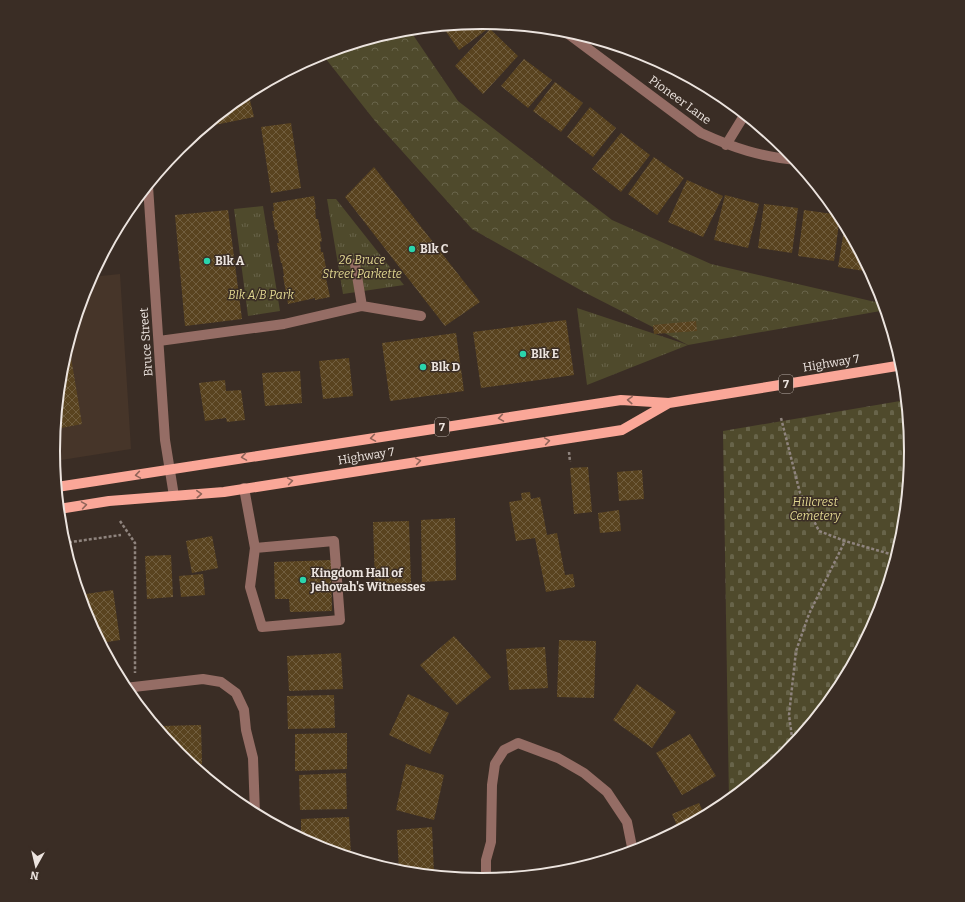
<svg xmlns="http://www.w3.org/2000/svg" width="965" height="902" font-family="Bitter,serif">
  <defs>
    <pattern id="forest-crowns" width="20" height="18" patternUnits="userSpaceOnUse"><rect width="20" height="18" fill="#4f4a2c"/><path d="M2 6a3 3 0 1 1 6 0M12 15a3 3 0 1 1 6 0" fill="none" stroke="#68644a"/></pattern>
    <pattern id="cemetery-stones" width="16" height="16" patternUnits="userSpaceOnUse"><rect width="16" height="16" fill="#4f4a2c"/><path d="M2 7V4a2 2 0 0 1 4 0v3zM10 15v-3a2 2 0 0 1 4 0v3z" fill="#68644a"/></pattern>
    <pattern id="park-tufts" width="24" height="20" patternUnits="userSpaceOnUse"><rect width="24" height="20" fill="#4f4a2c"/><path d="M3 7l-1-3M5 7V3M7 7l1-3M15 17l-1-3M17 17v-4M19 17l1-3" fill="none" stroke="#68644a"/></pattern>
    <pattern id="building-cross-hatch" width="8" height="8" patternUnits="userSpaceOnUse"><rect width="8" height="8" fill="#59431f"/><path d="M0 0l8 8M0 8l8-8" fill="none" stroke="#715e3f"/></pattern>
  </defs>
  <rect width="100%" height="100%" fill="#3a2d25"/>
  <path fill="#463529" d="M 120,274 L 131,449 L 55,461 L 54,451 L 62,367 L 86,287 L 91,277 Z"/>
  <path fill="url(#forest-crowns)" d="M 409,29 L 458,101 L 612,220 L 711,264 L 884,304 L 886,310 L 688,345 L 584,292 L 472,229 L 375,121 L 322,54 L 399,30 Z"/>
  <path fill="url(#cemetery-stones)" d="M 906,400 L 911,451 L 903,535 L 879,615 L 839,690 L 786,755 L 729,801 L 723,431 Z"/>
  <path fill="url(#park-tufts)" d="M 327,199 L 336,199 L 404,285 L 343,294 Z
    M 263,206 L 280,311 L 248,316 L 234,209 Z
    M 577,308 L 688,345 L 587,385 Z"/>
  <path fill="url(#building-cross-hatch)" d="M 483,22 L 485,22 L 489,28 L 459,50 L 442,26 Z
    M 490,29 L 518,56 L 483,94 L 455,66 Z
    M 524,59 L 552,80 L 528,108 L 501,86 Z
    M 555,82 L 583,103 L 561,132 L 533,111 Z
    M 248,92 L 254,117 L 205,127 L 244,94 Z
    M 590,107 L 616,128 L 593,157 L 567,137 Z
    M 291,123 L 301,188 L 271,193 L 261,127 Z
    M 621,133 L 650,155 L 621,192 L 592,169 Z
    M 654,157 L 684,178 L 657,215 L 628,194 Z
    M 374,167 L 480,302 L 445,326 L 345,197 Z
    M 687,180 L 723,196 L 703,237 L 668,222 Z
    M 725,195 L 759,204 L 748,248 L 714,240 Z
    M 314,196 L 316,209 L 315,209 L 316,219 L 318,219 L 322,241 L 320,242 L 321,252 L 323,252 L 327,273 L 325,274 L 330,297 L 315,300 L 315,298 L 288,304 L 283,276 L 284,276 L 282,263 L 281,263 L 277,243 L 279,243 L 277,230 L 275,230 L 272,211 L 274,211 L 273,203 Z
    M 764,204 L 798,208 L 792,253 L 758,248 Z
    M 228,210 L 242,319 L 185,326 L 175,215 Z
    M 804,210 L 840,215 L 834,261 L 798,256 Z
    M 845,224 L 855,242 L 871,272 L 838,267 Z
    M 566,320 L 574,375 L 481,388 L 473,332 Z
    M 696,321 L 697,331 L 654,334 L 653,325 Z
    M 456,333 L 464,391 L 390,401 L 382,343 Z
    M 67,351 L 70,351 L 82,424 L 56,429 L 62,367 Z
    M 349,358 L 353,396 L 323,399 L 319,361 Z
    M 300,371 L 302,403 L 265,406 L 262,373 Z
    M 225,380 L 226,391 L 241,390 L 245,420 L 227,422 L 226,418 L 205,421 L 199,383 Z
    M 588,467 L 592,512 L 574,514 L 570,468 Z
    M 642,470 L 644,499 L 619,501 L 617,472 Z
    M 530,492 L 531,499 L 540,497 L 547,535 L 557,533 L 565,575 L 573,574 L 575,587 L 546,592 L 535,538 L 516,541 L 509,502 L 522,500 L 521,493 Z
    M 619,510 L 621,531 L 600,533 L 598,513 Z
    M 455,518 L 456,580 L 422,582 L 421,520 Z
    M 409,521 L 411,583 L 375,584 L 373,522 Z
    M 212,536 L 218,568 L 192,573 L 186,541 Z
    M 171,555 L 173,597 L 147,599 L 145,556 Z
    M 331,560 L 332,611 L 290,612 L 289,599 L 275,599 L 274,562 Z
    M 203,574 L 205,595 L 181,597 L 179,576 Z
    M 113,590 L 120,640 L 101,643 L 90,622 L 86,594 Z
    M 454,636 L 491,677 L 457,705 L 420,665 Z
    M 559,640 L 596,641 L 594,698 L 557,697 Z
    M 545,647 L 548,688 L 509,690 L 506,649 Z
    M 341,653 L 343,689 L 289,691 L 287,656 Z
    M 637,684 L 676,712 L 652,748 L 613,720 Z
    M 408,694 L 449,713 L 430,754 L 389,735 Z
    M 334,695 L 335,728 L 288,729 L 287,696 Z
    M 201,725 L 202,764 L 191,764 L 179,754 L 162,733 L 161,726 Z
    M 347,733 L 347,769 L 295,771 L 295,734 Z
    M 690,734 L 716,776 L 682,795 L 656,753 Z
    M 406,764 L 444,775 L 434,820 L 396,810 Z
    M 209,770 L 209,779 L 199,771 Z
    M 346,773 L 347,809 L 300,810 L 299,775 Z
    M 699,803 L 705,816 L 679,830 L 672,814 Z
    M 349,817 L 351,855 L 344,855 L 318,847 L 301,838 L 301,819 Z
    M 432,827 L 434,874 L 399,872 L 397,830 Z"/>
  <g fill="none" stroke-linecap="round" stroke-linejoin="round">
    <path stroke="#8f847e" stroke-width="2.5" stroke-dasharray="3 2" stroke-linecap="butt" d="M 781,418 L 800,493 L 819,531 L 845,541 L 897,556
      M 569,452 L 570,462
      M 120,521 L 135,543 L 135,673
      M 64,543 L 121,535
      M 793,745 L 789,715 L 796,651 L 809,614 L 845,541"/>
    <path stroke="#956d65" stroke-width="10" d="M 563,30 L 701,133 C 736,149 759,156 796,160
      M 726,145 L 745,114
      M 148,186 L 165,440 L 174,496
      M 355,264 L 362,306
      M 159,341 L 284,324 L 362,306 L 421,316
      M 244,488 L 255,548 L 250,587 L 262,627 L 340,620 L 334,541 L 255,548
      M 125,688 L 203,679 L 221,682 L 236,693 L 244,710 L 246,730 L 253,758 L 255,814
      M 486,880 L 486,860 L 491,842 L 492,785 L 495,764 L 504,750 L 518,743 L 558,758 L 584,773 L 607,792 L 627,822 L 633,852"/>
    <path stroke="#faa798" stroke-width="10" d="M 57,487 L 621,400 L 669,403 L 903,365
      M 59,509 L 109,501 L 224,492 L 622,430 L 669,403"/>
  </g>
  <defs><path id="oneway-chevron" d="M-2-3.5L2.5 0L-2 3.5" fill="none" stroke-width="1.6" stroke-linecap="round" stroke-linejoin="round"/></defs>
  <g stroke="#906459">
    <use href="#oneway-chevron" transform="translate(630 400) rotate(-177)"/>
    <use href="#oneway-chevron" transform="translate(501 418) rotate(171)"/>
    <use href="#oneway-chevron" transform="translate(373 438) rotate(171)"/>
    <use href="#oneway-chevron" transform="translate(547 441) rotate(-9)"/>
    <use href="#oneway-chevron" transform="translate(244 457) rotate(171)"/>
    <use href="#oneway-chevron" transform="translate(418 461) rotate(-9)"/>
    <use href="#oneway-chevron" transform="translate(138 475) rotate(171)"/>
    <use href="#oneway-chevron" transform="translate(290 481) rotate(-9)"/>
    <use href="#oneway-chevron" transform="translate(199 494) rotate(-4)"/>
    <use href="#oneway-chevron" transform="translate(84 505) rotate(-9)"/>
  </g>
  <g fill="#2ad5ac" stroke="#3a2d25" stroke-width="1.5">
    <circle cx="412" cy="249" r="4"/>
    <circle cx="207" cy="261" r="4"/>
    <circle cx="523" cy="354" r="4"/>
    <circle cx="423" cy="367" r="4"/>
    <circle cx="303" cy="580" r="4"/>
  </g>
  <g text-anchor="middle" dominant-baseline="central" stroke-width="3" stroke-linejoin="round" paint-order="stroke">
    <g fill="#3a2d25" stroke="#b7ada7" stroke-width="1">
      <rect x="779" y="375" width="14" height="18" rx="3"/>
      <rect x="435" y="418" width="14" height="18" rx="3"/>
    </g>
    <g font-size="11" font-weight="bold" fill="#ece4df">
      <text x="786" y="384">7</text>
      <text x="442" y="427">7</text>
    </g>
    <g font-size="12" fill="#ece4df" stroke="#3a2d25">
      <text transform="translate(680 100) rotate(36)">Pioneer Lane</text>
      <text transform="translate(146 342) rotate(-94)">Bruce Street</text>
      <text transform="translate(831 363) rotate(-9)">Highway 7</text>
      <text transform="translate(366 456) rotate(-9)">Highway 7</text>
    </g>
    <g font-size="12" font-weight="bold" fill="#ece4df" stroke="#3a2d25" text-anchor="start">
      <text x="420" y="249">Blk C</text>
      <text x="215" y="261">Blk A</text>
      <text x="531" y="354">Blk E</text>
      <text x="431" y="367">Blk D</text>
      <text x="311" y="573">Kingdom Hall of<tspan x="311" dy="14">Jehovah's Witnesses</tspan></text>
    </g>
    <g font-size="12" font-style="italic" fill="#dfd58f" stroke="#3a2d25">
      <text x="362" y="260">26 Bruce<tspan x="362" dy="14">Street Parkette</tspan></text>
      <text x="261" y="295">Blk A/B Park</text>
      <text x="815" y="502">Hillcrest<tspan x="815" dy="14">Cemetery</tspan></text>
    </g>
  </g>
  <path d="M0 0H965V902H0ZM60 451a422 422 0 1 1 844 0a422 422 0 1 1-844 0Z" fill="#3a2d25" fill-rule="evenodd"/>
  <path fill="none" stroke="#ece4df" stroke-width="2" d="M60 451a422 422 0 1 1 844 0a422 422 0 1 1-844 0Z"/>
  <g transform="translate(36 866) rotate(188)" stroke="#3a2d25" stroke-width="3" paint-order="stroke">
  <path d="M0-3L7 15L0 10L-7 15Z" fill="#ece4df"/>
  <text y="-6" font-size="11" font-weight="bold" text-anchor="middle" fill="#ece4df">N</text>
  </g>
</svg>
